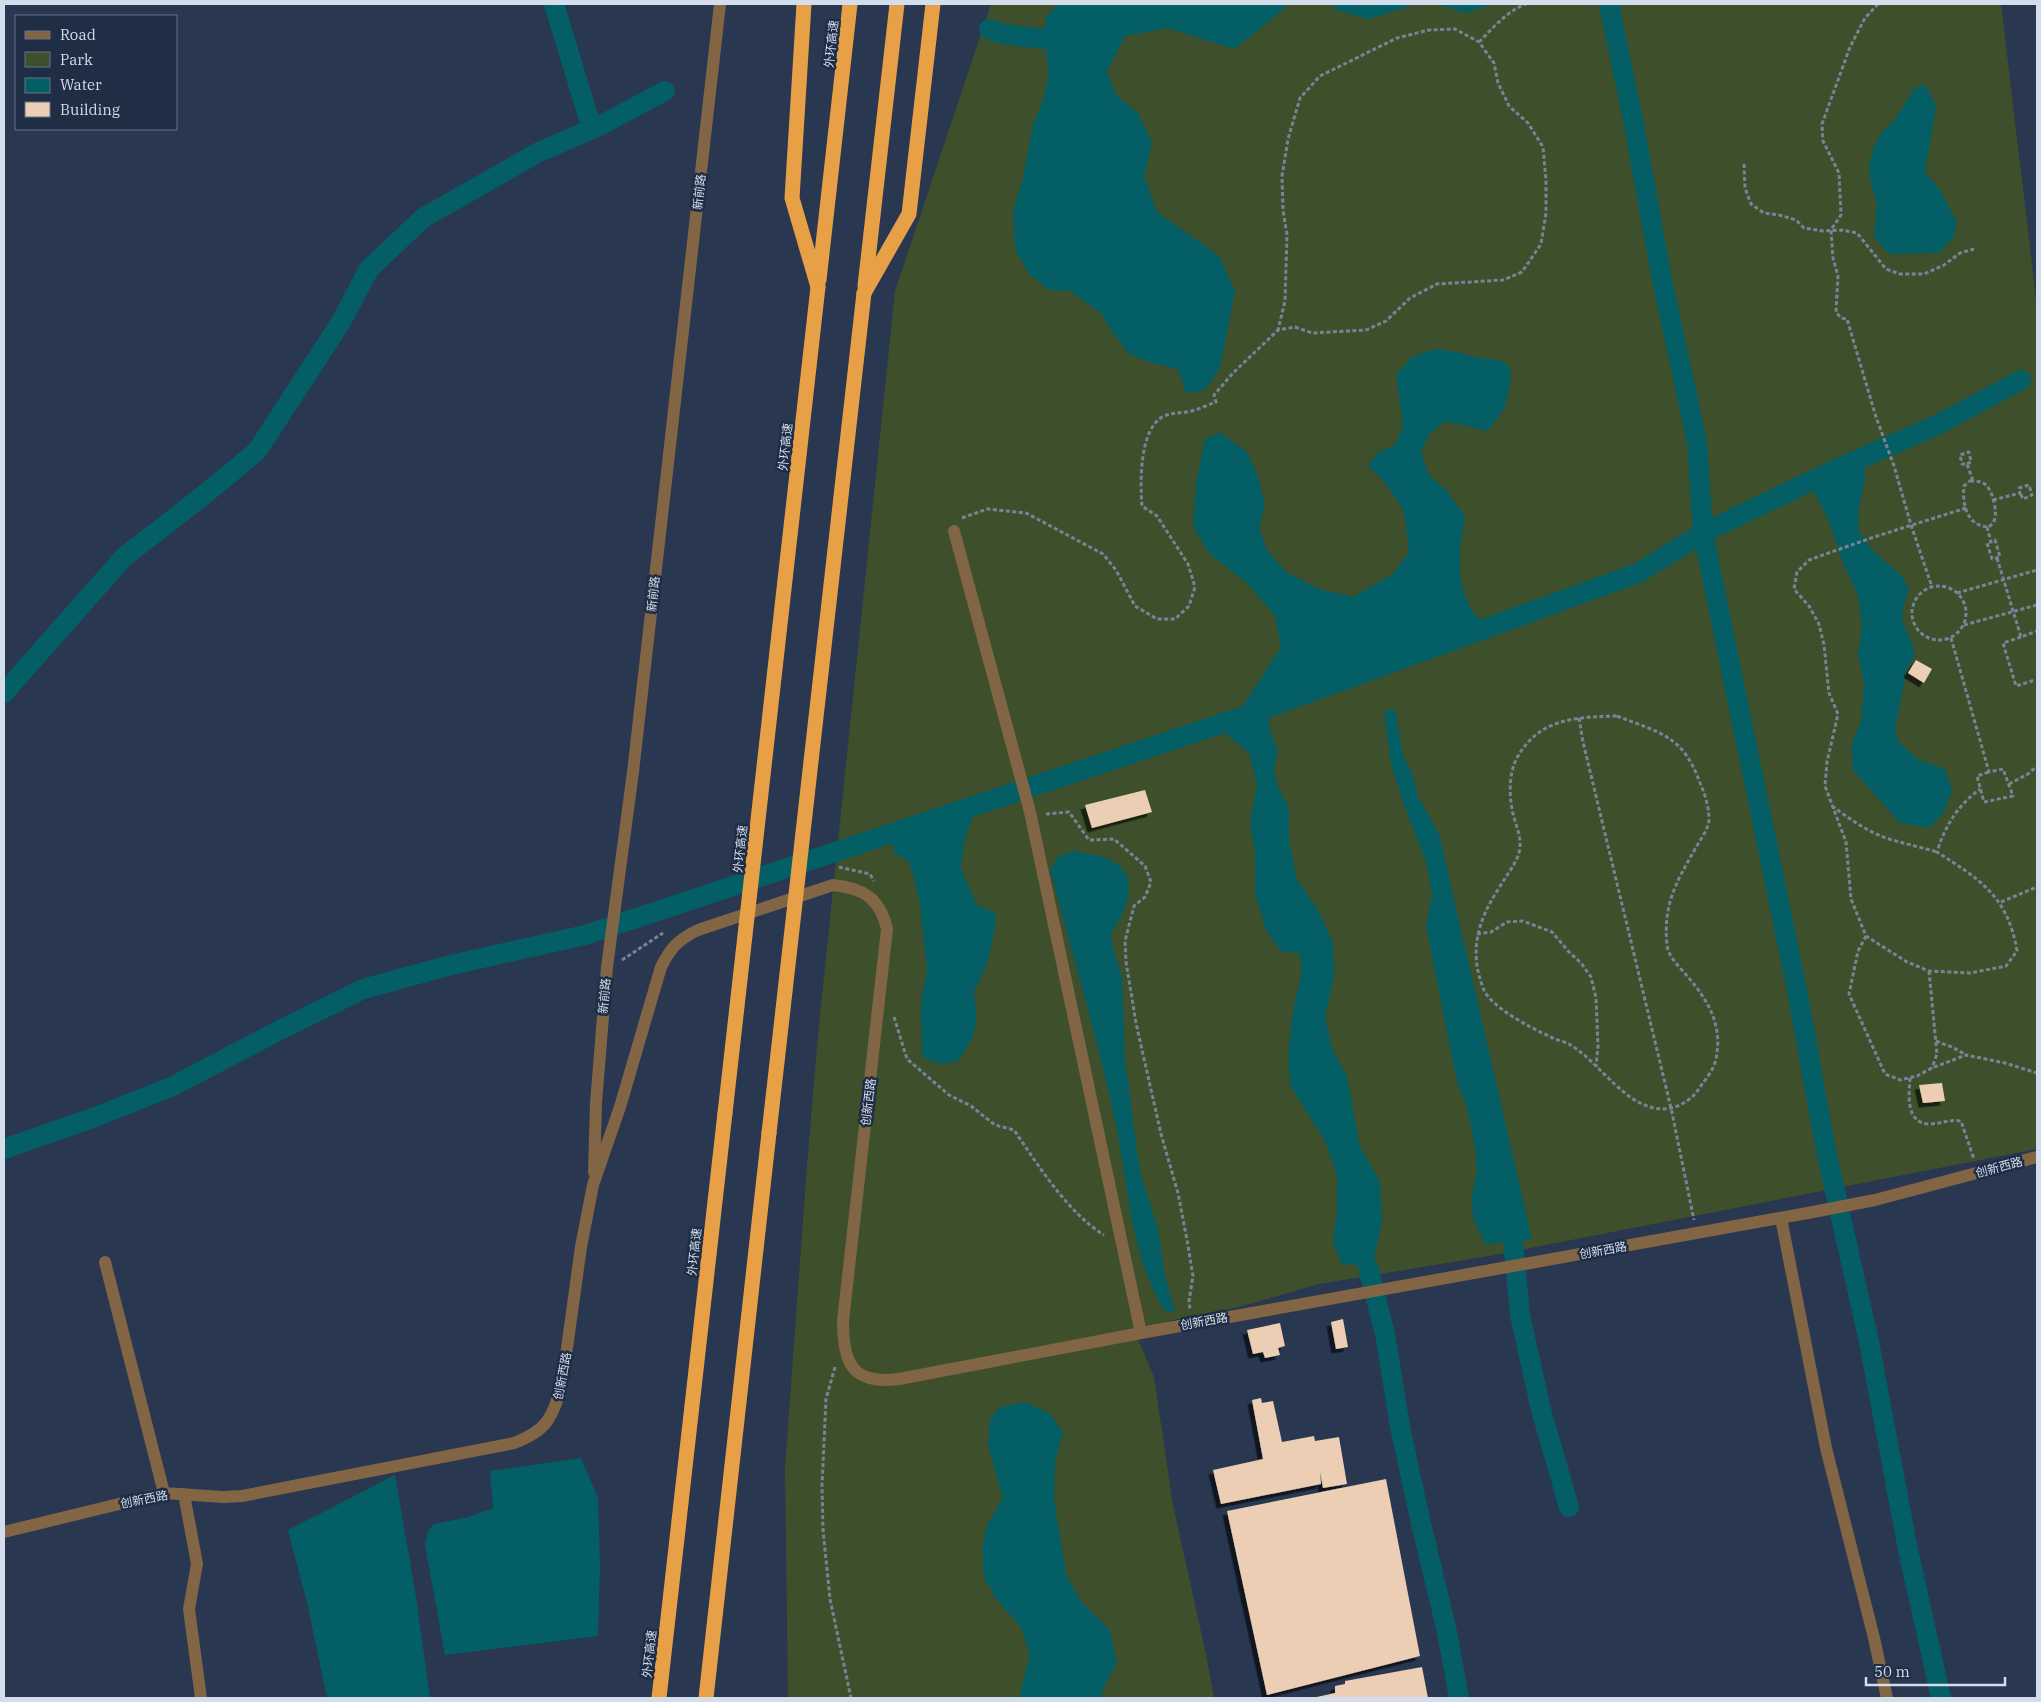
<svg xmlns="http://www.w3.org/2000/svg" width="2041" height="1702" font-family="'IBM Plex Serif','Noto Sans SC',serif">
  <defs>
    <filter id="shadow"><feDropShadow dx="-4.5" dy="4.5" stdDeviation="0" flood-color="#0009"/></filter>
  </defs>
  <rect width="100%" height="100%" fill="#293750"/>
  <path fill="#3d502b" d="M 991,4 L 2001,4 L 2037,306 L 2037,1149 L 1489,1256 L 1319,1284 L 1239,1307 L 1172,1320 L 1138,1339 L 1154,1377 L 1173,1505 L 1206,1654 L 1214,1698 L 788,1698 L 785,1467 L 807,1166 L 818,1035 L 895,291 Z"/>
  <path fill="#035f65" d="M 1058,4 L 1289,4 L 1267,23 L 1234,49 L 1168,28 L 1125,36 L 1107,72 L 1116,95 L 1138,113 L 1152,143 L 1144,176 L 1157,212 L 1219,256 L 1235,291 L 1220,368 L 1205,390 L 1186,393 L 1178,369 L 1153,363 L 1129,354 L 1113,333 L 1101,313 L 1070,291 L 1049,290 L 1030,275 L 1015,249 L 1013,211 L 1023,179 L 1032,128 L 1044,97 L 1049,72 L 1044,39 L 1046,17 Z
    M 1328,4 L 1417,4 L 1368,19 L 1337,10 Z
    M 1435,4 L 1495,4 L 1466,13 Z
    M 1925,84 L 1936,106 L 1925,173 L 1938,187 L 1957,222 L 1954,237 L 1939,253 L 1889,254 L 1874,237 L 1877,203 L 1871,184 L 1869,165 L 1873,150 L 1880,134 L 1894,121 L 1914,89 Z
    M 1435,349 L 1458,352 L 1477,358 L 1500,360 L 1511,368 C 1509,399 1508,408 1487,431 L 1446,421 L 1430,433 L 1421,452 L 1429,475 L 1448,492 L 1465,517 C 1460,543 1456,576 1467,601 C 1471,611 1482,621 1489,629 L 1269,707 L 1270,730 L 1278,751 L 1274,768 L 1277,785 L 1289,809 L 1289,840 L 1297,879 L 1319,912 L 1333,943 L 1334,976 L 1325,1018 L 1332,1048 L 1347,1077 L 1360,1147 L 1380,1182 L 1382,1221 L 1375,1256 L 1368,1267 L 1341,1263 L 1333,1242 L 1337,1210 L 1337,1175 L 1326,1143 L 1290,1085 L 1288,1055 L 1292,1017 L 1302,971 L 1299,953 L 1282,952 L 1267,932 L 1255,894 L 1255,853 L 1250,822 L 1257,784 L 1249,753 L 1216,726 L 1234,720 L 1281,647 L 1275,616 L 1248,584 L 1209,553 L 1193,527 L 1196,484 L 1205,439 L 1220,433 L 1246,451 L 1256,471 L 1265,504 L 1259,527 L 1267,550 L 1286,572 L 1319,589 L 1353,597 L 1393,574 L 1409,552 L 1404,511 L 1386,484 L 1368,465 L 1379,452 L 1395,445 L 1403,425 L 1396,375 L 1412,357 Z
    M 1864,457 L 1865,480 L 1859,507 L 1858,530 L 1872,550 L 1902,576 L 1909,590 C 1893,627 1910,624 1915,655 L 1906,671 L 1895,732 L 1899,742 L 1919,760 L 1945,769 L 1952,790 L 1945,811 L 1929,828 L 1900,823 L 1853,770 L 1851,746 L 1861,721 L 1864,683 L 1858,654 L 1862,625 L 1858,595 L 1843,563 L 1828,519 L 1809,482 Z
    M 1395,709 L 1403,755 L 1413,775 L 1417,795 L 1439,834 L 1532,1239 L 1513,1240 L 1486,1245 L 1474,1221 L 1471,1200 L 1477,1170 L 1474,1140 L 1467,1108 L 1457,1081 L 1451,1054 L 1426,925 L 1432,896 L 1427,865 L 1403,802 L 1391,764 L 1384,711 Z
    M 977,805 L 964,842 L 961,869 L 977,905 L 996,913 C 993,943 990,964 974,991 C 978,1024 978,1034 957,1062 L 939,1064 L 922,1057 L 921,1001 L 927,970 L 919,898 L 909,861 L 895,854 L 891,833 Z
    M 1073,851 C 1086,854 1106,855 1117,864 C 1141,882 1123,915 1111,934 L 1113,949 L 1122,976 L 1125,1061 L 1140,1172 L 1158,1229 L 1164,1272 L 1175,1312 L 1165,1311 C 1128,1253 1128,1173 1112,1107 C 1094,1027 1071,948 1050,869 L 1059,856 Z
    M 1026,1402 L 1050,1414 L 1063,1433 L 1055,1462 L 1054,1499 L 1066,1574 L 1082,1603 L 1109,1629 L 1117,1662 L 1102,1691 L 1101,1698 L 1019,1698 L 1030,1654 L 1020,1626 L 996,1599 L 984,1577 L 982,1552 L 986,1527 L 1003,1498 L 988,1445 L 990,1420 L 1000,1407 Z
    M 581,1458 L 598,1498 L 600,1564 L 598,1636 L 445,1655 L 425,1545 L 428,1531 L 434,1524 L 469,1517 L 493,1508 L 490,1471 Z
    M 395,1475 L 416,1597 L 430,1698 L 327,1698 L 308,1607 L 288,1530 Z"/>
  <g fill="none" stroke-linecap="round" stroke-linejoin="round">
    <path stroke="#035f65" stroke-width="20" d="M 554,4 L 592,129
      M 1609,4 L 1634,125 L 1662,280 L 1697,442 L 1703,533 L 1797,990 L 1826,1151 L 1869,1342 L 1908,1550 L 1941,1698
      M 989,29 L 1003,34 L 1044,39
      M 4,693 L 124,557 L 204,495 L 257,451 L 341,322 L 369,269 L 423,218 L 537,153 L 601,125 L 665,91
      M 4,1149 L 95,1117 L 171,1087 L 280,1030 L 363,989 L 451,965 L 585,935 L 1245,716 L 1638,573 L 1703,533 L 1834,470 L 1939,424 L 2021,380
      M 1513,1240 L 1520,1315 L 1541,1410 L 1569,1507
      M 1368,1267 L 1385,1334 L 1400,1427 L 1420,1519 L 1447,1632 L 1459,1698"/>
  </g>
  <path fill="#ecceb5" filter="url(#shadow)" d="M 1916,660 L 1932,669 L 1924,683 L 1908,673 Z
    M 1145,790 L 1152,812 L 1092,828 L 1085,805 Z
    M 1942,1083 L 1945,1101 L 1923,1103 L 1919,1085 Z
    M 1343,1319 L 1348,1347 L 1336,1349 L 1331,1322 Z
    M 1280,1323 L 1285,1346 L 1278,1348 L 1280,1355 L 1265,1358 L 1263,1352 L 1253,1354 L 1247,1330 Z
    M 1261,1398 L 1262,1403 L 1273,1401 L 1282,1442 L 1314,1436 L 1315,1441 L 1339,1437 L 1347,1484 L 1323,1488 L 1320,1472 L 1321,1484 L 1221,1504 L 1213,1470 L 1263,1459 L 1252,1400 Z
    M 1386,1479 L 1420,1656 L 1267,1695 L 1227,1511 Z
    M 1422,1667 L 1428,1698 L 1312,1698 L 1335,1693 L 1335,1686 L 1345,1684 L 1345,1681 Z"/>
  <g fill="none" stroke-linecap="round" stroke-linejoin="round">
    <path stroke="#778498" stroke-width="3" stroke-dasharray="4 2.5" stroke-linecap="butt" d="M 1878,4 L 1865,18 L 1850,47 L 1822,124 L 1823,141 L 1839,173 L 1841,215 L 1831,230 L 1833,258 L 1838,276 L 1836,312 L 1841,318 L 1847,319 L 1876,417 L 1894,466 L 1911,525 L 1932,587
      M 1479,42 C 1493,28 1507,11 1526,4
      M 1744,164 L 1745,188 L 1751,204 L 1764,213 L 1779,215 L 1796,220 L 1804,228 L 1823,231 L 1842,230 L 1857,233 L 1886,269 L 1900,274 L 1924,274 L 1944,265 L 1960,253 L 1974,249
      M 1967,464 L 1971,462 L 1969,452 L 1960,455 L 1962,464 L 1967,464 L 1973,481
      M 1970,481 C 1976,481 1981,481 1986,485 C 1993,492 1998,513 1994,521 C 1993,524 1990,525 1989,527 C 1967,526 1962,505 1964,486 Z
      M 1993,500 L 2020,493 L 2019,488 L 2029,485 L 2032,495 L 2023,499 L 2020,493
      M 1966,508 L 1874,537 L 1809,560 L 1797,572 L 1794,589 L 1809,606 L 1819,624 L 1824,645 L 1829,693 L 1838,714 L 1827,762 L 1825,786 L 1846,842 L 1851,899 L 1866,936 L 1907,962 L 1929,971 L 1970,973 L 2006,966 L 2017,951 C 2008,897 1981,880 1937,852 C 1945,826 1958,805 1980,789
      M 962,518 L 987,509 L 1026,513 L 1103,554 L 1116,570 L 1135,606 L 1157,619 L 1175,619 L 1189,606 L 1195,587 L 1188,564 L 1157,516 L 1142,506 C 1140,483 1139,428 1164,416 C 1172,413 1178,413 1186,412 C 1196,411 1207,405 1216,402 L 1214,395 L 1233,373 L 1278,330 L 1295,327 L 1312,333 L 1366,330 L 1386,321 L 1410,298 L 1437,284 L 1503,280 L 1522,272 L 1541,244 L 1546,213 L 1546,180 L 1543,147 L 1528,123 L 1509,106 L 1498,83 L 1494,63 L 1479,42 L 1455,29 L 1429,30 L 1397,38 L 1320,76 L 1300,98 L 1288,139 L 1282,176 L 1283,210 L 1287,235 L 1285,301 L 1278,330
      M 1987,527 L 1991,542 L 1995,540 L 2000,557 L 1992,559 L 1987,543 L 1991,542
      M 1997,558 L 2021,637 L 2037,631
      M1912 613a27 27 0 1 1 54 0a27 27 0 1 1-54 0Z
      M 1957,593 L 2037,570
      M 1964,625 L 2037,605
      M 2021,637 L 2003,643 L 2016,686 L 2035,680
      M 1951,638 L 1989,772 L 2003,769 L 2013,796 L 1984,802 L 1977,776 L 1989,772
      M 1617,716 C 1660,733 1683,735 1700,783 C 1705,794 1709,807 1709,820 C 1708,830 1700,840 1695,849 C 1676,883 1663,904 1667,945 C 1668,957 1680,967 1687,976 C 1708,1000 1723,1025 1716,1059 C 1714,1069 1706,1079 1700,1087 C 1691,1102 1673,1112 1654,1108 C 1621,1101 1598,1061 1569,1044 C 1563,1041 1555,1040 1549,1036 C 1531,1028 1491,1007 1484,990 C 1468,952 1478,920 1499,888 C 1506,876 1513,868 1518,856 C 1524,838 1515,826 1512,809 C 1509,791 1509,772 1518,756 C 1540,718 1577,717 1617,716 Z
      M 1579,718 L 1583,742 L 1671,1108 L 1694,1220
      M 2009,784 L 2028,774 L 2037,766
      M 1832,806 C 1851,820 1872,835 1896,841 C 1910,845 1924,848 1937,852
      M 1046,814 L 1069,812 L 1089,840 L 1114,839 L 1145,866 L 1151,882 L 1145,897 L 1134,906 L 1125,941 L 1126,962 L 1136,1023 L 1161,1134 L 1178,1193 L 1187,1240 L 1193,1276 L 1189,1301 L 1190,1309
      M 839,867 L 870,874 L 874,881
      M 2001,902 L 2037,887
      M 1477,934 L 1491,932 L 1507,922 L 1523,921 L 1552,932 L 1569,952 L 1581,963 L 1591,977 L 1596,998 L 1598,1046 L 1596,1067
      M 1866,936 L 1858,951 L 1849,994 L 1885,1074 L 1900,1080 L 1917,1076 L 1932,1068 L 1966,1055 L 2005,1063 L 2037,1073
      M 622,960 L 663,933
      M 1929,971 L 1937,1054 L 1932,1068
      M 894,1017 L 907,1059 L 949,1095 L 971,1106 L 995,1125 L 1014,1130 C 1038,1165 1068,1213 1104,1235
      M 1936,1041 L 1954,1048 L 1966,1055
      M 1910,1078 C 1909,1094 1905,1123 1929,1124 C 1941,1124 1949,1119 1961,1121 L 1974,1159
      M 835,1367 L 826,1399 L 822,1485 L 823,1530 L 830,1599 L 851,1698"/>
    <path stroke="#826544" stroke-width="12" d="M 954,531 L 1030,812 L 1141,1333
      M 594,1172 L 596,1103 L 607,967 L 633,772 L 720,4
      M 1781,1218 L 1826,1448 L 1874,1638 L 1887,1698
      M 105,1262 L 164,1493
      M 184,1494 L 197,1564 L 189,1609 L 201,1698
      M 4,1532 L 164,1493 L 223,1497 L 242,1496 L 514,1443 C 548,1430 552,1418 562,1384 L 581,1247 L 593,1185 L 620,1107 L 661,967 C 671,947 678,940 698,930 L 833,885 C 863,888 880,898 887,929 L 843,1321 C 843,1363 852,1385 899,1379 L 1141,1333 L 1813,1212 L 1875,1200 L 2037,1157"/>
    <path stroke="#e8a047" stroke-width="15" d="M 804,4 L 792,198 L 818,287
      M 819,280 L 850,4
      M 865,286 L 897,4
      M 864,293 L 909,214 L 933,4
      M 659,1698 L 725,1113
      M 706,1698 L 769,1133"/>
    <path stroke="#e8a047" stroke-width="15" d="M 725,1113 L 818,287
      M 769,1133 L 864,293"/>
  </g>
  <g text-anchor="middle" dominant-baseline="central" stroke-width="5" stroke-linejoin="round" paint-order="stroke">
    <g font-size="12" fill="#d3ddec" stroke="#1f2d45">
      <text transform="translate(831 44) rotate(-84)">外环高速</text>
      <text transform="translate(699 192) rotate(-84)">新前路</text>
      <text transform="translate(785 447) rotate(-84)">外环高速</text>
      <text transform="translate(653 594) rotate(-84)">新前路</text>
      <text transform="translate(740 849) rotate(-84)">外环高速</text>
      <text transform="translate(604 996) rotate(-85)">新前路</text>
      <text transform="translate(868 1102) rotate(-83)">创新西路</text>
      <text transform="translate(1999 1167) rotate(-15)">创新西路</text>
      <text transform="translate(1603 1250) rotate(-10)">创新西路</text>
      <text transform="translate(694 1252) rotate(-84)">外环高速</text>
      <text transform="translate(1204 1321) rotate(-10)">创新西路</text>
      <text transform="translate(562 1376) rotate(-79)">创新西路</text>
      <text transform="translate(144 1499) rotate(-11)">创新西路</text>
      <text transform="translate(649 1654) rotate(-84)">外环高速</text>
    </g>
  </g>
  <rect width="2041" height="1702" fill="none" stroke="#d3ddec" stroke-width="10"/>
  <rect x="15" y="15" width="162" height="115" fill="#1f2d45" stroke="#677388"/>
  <rect x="25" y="31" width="25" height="8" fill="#826544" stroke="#677388"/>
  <text x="60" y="40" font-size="15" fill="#d3ddec">Road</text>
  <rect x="25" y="52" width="25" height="15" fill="#3d502b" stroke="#677388"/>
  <text x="60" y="65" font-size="15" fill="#d3ddec">Park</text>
  <rect x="25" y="78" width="25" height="15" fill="#035f65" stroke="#677388"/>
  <text x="60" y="90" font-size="15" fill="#d3ddec">Water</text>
  <rect x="25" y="102" width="25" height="15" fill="#ecceb5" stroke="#677388"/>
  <text x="60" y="115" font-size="15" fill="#d3ddec">Building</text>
  <path d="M1866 1677v8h139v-8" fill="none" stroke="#d3ddec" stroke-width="2.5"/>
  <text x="1874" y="1677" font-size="15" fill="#d3ddec" stroke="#1f2d45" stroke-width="4" paint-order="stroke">50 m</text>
</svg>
